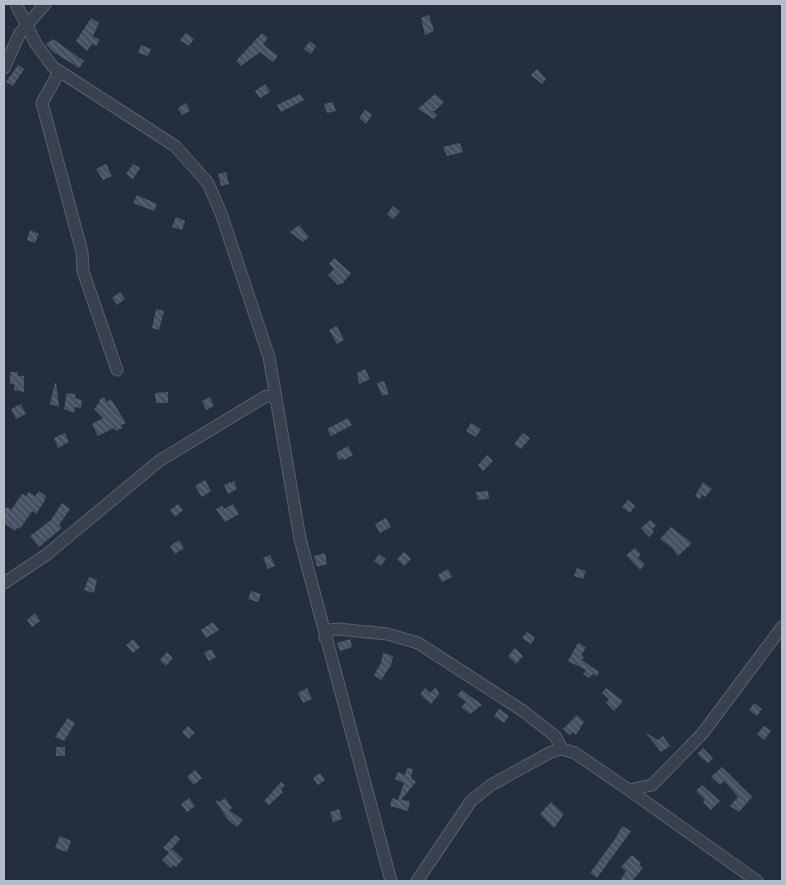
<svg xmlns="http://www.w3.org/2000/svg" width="786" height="885" font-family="Poppins,sans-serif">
  <defs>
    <pattern id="building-back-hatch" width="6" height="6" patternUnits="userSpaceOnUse" patternTransform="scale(1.25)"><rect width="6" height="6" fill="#455162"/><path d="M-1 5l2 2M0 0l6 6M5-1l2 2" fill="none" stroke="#5d6877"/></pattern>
  </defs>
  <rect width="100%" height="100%" fill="#242f3e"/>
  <path fill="url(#building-back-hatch)" d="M 429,15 L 434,31 L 425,35 L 421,18 Z
    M 91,18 L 99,23 L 93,36 L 100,40 L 96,46 L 92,44 L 87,51 L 76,41 Z
    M 186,33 L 194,39 L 189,46 L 180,40 Z
    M 262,33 L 268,38 L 263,44 L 278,56 L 273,62 L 260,52 L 241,66 L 236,61 Z
    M 53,39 L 84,61 L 79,68 L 52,51 L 46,44 Z
    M 310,41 L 316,46 L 311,54 L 304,49 Z
    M 141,45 L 151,49 L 148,56 L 138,53 Z
    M 18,65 L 24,69 L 13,86 L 6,82 Z
    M 537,69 L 546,79 L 542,84 L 531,75 Z
    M 265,84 L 270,92 L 260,98 L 255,91 Z
    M 300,94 L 304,100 L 281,112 L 277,105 Z
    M 435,94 L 444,102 L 435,111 L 432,111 L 437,115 L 434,119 L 418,109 Z
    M 333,102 L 336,111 L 327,113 L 324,104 Z
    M 186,103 L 190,111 L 182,115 L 178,108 Z
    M 365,110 L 372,115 L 366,124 L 359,118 Z
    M 460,143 L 463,152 L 447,156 L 443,147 Z
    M 106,164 L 112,176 L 103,180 L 96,169 Z
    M 133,164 L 140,168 L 133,179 L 126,174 Z
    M 226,172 L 229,184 L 221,186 L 218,174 Z
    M 137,195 L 157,204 L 154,211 L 133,203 Z
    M 393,206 L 400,212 L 393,219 L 387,214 Z
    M 176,217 L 185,221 L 182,230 L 172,227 Z
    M 299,225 L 309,237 L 303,242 L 290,232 Z
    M 30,230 L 39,234 L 35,243 L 27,240 Z
    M 334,258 L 351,273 L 343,283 L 338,285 L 328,275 L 334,269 L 329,264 Z
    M 120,292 L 125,299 L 117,305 L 112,298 Z
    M 156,309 L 164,311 L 159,330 L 152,328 Z
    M 337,326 L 344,340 L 337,344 L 329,330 Z
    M 365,369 L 370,379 L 359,384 L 357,373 Z
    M 10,372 L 18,372 L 18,376 L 24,376 L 24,392 L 14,390 L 14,384 L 10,384 Z
    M 384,381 L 389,394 L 382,396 L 377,383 Z
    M 55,383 L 56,383 L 59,407 L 50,404 Z
    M 168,392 L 168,403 L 156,403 L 155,393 Z
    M 67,393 L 76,394 L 75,398 L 82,400 L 81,408 L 75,407 L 74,413 L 64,409 Z
    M 104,397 L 107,402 L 111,399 L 126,423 L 121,425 L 122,428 L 116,431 L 114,428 L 98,436 L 92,424 L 103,418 L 94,409 L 100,402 L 99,400 Z
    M 210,397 L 214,406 L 206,410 L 202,401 Z
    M 21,404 L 26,414 L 16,419 L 11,409 Z
    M 348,418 L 352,425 L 331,436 L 327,429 Z
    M 471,423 L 481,429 L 476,437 L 466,431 Z
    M 65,433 L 69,442 L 58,448 L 54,438 Z
    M 523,433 L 530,438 L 521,449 L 514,444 Z
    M 348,446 L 353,455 L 344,460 L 343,458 L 339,460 L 336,453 Z
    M 487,455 L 493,461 L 483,471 L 478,465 Z
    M 205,480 L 211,491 L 202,497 L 195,486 Z
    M 234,481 L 237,489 L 228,494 L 224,485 Z
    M 703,482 L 712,489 L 705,497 L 702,495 L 700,499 L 695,496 Z
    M 39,491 L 46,496 L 44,502 L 36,514 L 32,511 L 20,529 L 18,527 L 15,531 L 4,523 L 4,510 L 7,507 L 11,510 L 22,494 L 26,496 L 29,492 L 35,496 Z
    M 488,491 L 489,499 L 478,500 L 476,492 Z
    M 628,500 L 635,506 L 630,513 L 622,507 Z
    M 62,503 L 70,509 L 59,525 L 62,528 L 39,547 L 30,536 L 51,520 Z
    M 178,504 L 183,510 L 175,517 L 170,510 Z
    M 233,504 L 239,514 L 225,522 L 216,509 L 222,506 L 224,509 Z
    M 386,518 L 391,527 L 380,533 L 375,524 Z
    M 650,520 L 656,525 L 652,530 L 654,532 L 649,537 L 641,528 Z
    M 671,527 L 692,543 L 678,556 L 672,548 L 660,539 Z
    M 179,540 L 184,548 L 175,554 L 170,546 Z
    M 635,548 L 641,554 L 638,558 L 645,564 L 640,570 L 626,555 Z
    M 404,552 L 411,559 L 404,566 L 397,559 Z
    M 325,553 L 327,564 L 317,567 L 314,556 Z
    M 379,554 L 386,559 L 381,566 L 374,561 Z
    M 270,555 L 275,566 L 268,569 L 263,558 Z
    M 577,568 L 586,571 L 583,579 L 574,576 Z
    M 448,569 L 452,577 L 442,582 L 438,575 Z
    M 89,577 L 97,580 L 94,593 L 84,590 Z
    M 251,591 L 261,594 L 258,602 L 248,599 Z
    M 35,613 L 40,621 L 32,627 L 27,620 Z
    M 213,622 L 219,630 L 206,638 L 201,630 Z
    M 527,632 L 535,638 L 531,644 L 522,638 Z
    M 133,639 L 140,647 L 133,653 L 126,645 Z
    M 350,639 L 352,647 L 340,651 L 337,643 Z
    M 578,643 L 586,647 L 581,656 L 584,657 L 582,660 L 599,672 L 597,676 L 593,674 L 589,678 L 583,674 L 586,670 L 568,661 Z
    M 515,648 L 523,656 L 516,664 L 508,656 Z
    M 211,649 L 216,657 L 209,661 L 204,653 Z
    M 167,652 L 173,658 L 166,666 L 160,660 Z
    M 383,653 L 393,656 L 391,665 L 381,680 L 374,675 L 381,663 Z
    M 436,687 L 439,694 L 431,704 L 420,694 L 425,688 L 430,693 Z
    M 307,688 L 312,699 L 303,703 L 298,693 Z
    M 606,688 L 623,701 L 614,711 L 606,703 L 609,699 L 602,693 Z
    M 462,690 L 482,705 L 470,714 L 461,707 L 466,702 L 457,695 Z
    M 754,703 L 762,709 L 757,716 L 749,710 Z
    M 499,709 L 509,716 L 504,723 L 494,716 Z
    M 577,715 L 584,722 L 576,735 L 573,732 L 570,735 L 563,729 Z
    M 68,718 L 75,723 L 64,741 L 55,737 Z
    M 188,726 L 195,733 L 188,739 L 182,732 Z
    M 764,726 L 771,731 L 764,740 L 757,734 Z
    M 645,732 L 658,740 L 663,736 L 670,746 L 661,752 Z
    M 56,747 L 65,747 L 65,756 L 56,756 Z
    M 703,748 L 713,758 L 708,763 L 697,754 Z
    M 722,767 L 752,797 L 739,812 L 730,806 L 738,797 L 729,786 L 724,781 L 720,785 L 711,777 Z
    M 407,768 L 413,769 L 411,778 L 416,782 L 401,800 L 410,801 L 408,811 L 390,806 L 392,798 L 398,800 L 404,783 L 395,779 L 398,772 L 405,775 Z
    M 195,770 L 202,778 L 194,785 L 187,777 Z
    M 320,773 L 325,780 L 318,785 L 313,778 Z
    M 281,782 L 285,785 L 281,790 L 283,792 L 269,805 L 264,801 Z
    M 702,785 L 720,801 L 711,810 L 703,802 L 705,800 L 696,791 Z
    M 189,798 L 195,806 L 187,812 L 181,804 Z
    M 225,798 L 232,808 L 229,810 L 243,820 L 237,827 L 228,820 L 215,800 L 219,802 Z
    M 551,802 L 564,814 L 554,828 L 540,814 Z
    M 339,809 L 342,819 L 333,822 L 330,812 Z
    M 622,826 L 631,831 L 597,878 L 590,873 L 615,839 Z
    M 175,835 L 180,839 L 169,852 L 163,848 Z
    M 60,836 L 71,841 L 67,852 L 55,848 Z
    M 172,849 L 183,859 L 176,867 L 174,865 L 171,868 L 162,860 Z
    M 632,855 L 641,863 L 639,865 L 643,868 L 632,881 L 620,881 L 626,871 L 621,867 Z"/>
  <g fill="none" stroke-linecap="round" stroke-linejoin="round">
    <g stroke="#565f6c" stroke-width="13">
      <path id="minor" d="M 16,4 L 36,44 L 53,67 L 175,146 L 208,183 L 222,216 L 269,357 L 300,539 L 391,881
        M 4,68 L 20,33 L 45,4
        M 59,72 L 42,103 L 82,252 L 83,271 L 117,370
        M 4,583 L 46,555 L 159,461 L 266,396 L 276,398
        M 325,638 L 330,630 L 338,629 L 387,634 L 418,643 L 523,711 L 555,736 L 562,749
        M 629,790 L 757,881
        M 417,881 L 471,801 L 491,785 L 551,752 L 562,749 L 575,753 L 629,790 L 652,785 L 702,734 L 782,627"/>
    </g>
    <use href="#minor" stroke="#38414e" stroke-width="11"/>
  </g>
  <rect width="786" height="885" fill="none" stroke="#b4bcc9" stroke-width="10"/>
</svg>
